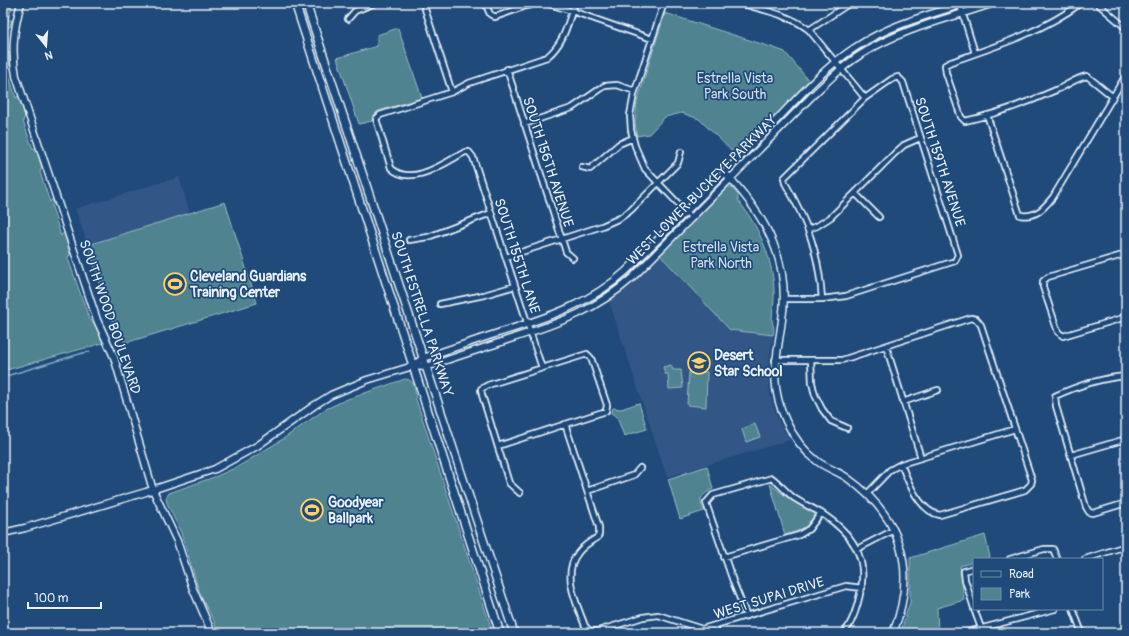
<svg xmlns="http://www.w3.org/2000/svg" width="1129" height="636" font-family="Pangolin,sans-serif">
  <rect width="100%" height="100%" fill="#1f4a7a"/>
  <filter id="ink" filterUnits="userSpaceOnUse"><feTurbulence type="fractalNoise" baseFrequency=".025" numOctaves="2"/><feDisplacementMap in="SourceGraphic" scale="8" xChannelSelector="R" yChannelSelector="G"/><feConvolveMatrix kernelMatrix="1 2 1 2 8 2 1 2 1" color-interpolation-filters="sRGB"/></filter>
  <g filter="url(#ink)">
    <path fill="#335786" d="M 179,177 L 190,213 L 88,245 L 75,209 Z
      M 660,255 L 730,330 L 773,335 L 768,366 L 770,395 L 778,420 L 790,440 L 667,477 L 609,301 L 631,283 Z"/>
    <path fill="#4f8390" stroke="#9cbac4" d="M 3,3 L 13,3 L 8,20 L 12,20 L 10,27 L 7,27 L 5,37 L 5,54 L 9,52 L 10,64 L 7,69 L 16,98 L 19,95 L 25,116 L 23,121 L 33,149 L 36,147 L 42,167 L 40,172 L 50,202 L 53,198 L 54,202 L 52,207 L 61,236 L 64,232 L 70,254 L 68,258 L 90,321 L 93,319 L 103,343 L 3,371 Z
      M 665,13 L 774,48 L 785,52 L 810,82 L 737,156 L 699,119 L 682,113 L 665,117 L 649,134 L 637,136 L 635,122 L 637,102 Z
      M 398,28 L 422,98 L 378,111 L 373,116 L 372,121 L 359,124 L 337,58 L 377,46 L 377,35 Z
      M 728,187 L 731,187 L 738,195 L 738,200 C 758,226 772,255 774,289 C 775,300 772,310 772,320 C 773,327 775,327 773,335 L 730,330 L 660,255 Z
      M 225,202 L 257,303 L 125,343 L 110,316 L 88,245 Z
      M 671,365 L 673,370 L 681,370 L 683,388 L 669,389 L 668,374 L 665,374 L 663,367 Z
      M 689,372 L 707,372 L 706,407 L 687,405 Z
      M 405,379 C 416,380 415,390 416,399 L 493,633 L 218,633 L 214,621 L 201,597 L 181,533 L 167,503 L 166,498 L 169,493 L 217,476 L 239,466 L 283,439 L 324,410 L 345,400 Z
      M 639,403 L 647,429 L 624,436 L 617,417 L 611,413 L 613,408 L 621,409 Z
      M 755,424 L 760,437 L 746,442 L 742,429 Z
      M 707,466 L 713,489 C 702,495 697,499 704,511 L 680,519 L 668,479 Z
      M 770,484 L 784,495 L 817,515 C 806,529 801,530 785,535 Z
      M 985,535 L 990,557 L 983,559 L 974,559 L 974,562 L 960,566 L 964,600 L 937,608 L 938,633 L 901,631 L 910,602 L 910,558 Z"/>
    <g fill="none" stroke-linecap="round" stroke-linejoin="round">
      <path stroke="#86abc3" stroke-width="1.5" d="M 3,377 L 83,353 L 90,352"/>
      <g stroke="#e8f1f8" stroke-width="8">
        <path id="street" d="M 423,3 L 452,92
          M 485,3 L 490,14 L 495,17 L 526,6 L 539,3
          M 546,3 L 572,11 L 652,39
          M 664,3 L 634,94 L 630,115 L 631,130 L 635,146 L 645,169 L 692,218
          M 739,3 C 763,10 789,14 809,30 L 865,98
          M 1081,3 C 1042,32 997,46 951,62 L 945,65 L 946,73 L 961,117 L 965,121 C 996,114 1027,103 1056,90 C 1067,86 1075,78 1087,76 L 1113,97
          M 1097,3 L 1126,28
          M 960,5 L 975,53
          M 348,19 L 355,11 L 375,3
          M 809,30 L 850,3
          M 507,69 L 566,252 L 573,258
          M 987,115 L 1020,215 C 1036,218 1044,208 1053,197 L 1126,75
          M 524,124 L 572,108 L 604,86 L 617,85 L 635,91
          M 582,167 L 590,169 L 619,144 L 633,138
          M 855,193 L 879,217
          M 808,229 L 817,226 L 831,217 L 895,153 L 904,145 L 920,138
          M 409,240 L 428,237 L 491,213
          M 1126,254 L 1048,277 L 1043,281 L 1043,287 L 1058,332 L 1063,336 L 1126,317
          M 506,257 L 602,226 L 620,218 L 631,210 L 678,163 L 681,152
          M 784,299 L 822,299 L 846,296 L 955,261 L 958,255 L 903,82 L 898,77 L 892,79 L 865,98 L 784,178 L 785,183 C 808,222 819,254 822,299
          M 440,304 L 484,295 L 515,286
          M 886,346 L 921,458
          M 775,360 L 842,360 L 971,318 L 976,319 L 981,325 L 1032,480 L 1031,484 L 1025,490 L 940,515 C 920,512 908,482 901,464
          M 811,360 L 812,383 L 815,395 L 822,409 L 831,421 L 847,428
          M 542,368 L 473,157 L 469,152 L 465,152 C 446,162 411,188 391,168 L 376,119 L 380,115 L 452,92 L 469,83 L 547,57 C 565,42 567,24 575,3
          M 1126,376 C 1102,378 1077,386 1055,396 L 1056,406 L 1086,507 L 1089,512 L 1093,513 L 1126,503
          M 903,402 L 938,390
          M 565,424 L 599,527 L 599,534 L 598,537 C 591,541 583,546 578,553 C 561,574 577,604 585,626 L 590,631 L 598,631 L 643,617 L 658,615 L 702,629 L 846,586 L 862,588
          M 498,446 L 606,411 L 607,405 L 591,358 L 587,354 L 488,385 L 481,389 L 482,395 L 509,483 L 520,493
          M 1071,455 L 1126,439
          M 587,491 L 634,475 L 640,468
          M 867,494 L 890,470 L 901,464 L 1015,429
          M 857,549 L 894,530
          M 724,557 L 799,535 L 809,529 L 821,513
          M 1010,559 L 1044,549 L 1053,549 L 1057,559
          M 1085,559 L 1126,546
          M 974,568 L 964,571 L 965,580 L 974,608
          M 974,609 L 981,628
          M 1073,609 L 1082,633
          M 747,616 L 734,584 L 706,503 L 713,495 L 772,478 C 780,484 786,492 794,498 C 803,504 813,508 821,513 C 852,533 869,557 860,594 C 857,608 853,622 844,633
          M 715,626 L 717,633
          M 964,633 L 1055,609"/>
      </g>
      <g stroke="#e8f1f8" stroke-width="9">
        <path id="secondary" d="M 21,3 C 14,28 11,50 16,76 L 97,320 L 114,357 L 153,490 L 177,541 L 193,589 L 212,633
          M 728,176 C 766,217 791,262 782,320 C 777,359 768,383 786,421 C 793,436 804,451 817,461 C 826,468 837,471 846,477 C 902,516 918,570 893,633
          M 413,366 L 426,367 C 455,357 484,348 513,338 C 561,322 593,312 632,278 L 811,97 C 828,81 844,64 865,52 C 904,28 951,18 994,3
          M 3,533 L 25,528 L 146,492 L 215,469 L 257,446 L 315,405 L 331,395 L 367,380 L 413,366 L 423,358 C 448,350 473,341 498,333 C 545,318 589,305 626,271 C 672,226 718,180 763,134 C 793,104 820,70 856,47 C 889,25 928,15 966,3"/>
      </g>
      <g stroke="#e8f1f8" stroke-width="10">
        <path id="primary" d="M 295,3 L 500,633
          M 306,3 L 514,633"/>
      </g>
      <use href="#street" stroke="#1f4a7a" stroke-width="4.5"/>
      <use href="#secondary" stroke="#1f4a7a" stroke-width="6"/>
      <use href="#primary" stroke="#1f4a7a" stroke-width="7"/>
    </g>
  </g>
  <defs>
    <g id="stadium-ring" transform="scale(1.15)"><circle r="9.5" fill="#1f4a7a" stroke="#ffd166" stroke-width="1.5"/><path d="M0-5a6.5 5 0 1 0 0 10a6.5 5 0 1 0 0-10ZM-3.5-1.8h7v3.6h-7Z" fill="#ffd166"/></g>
    <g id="school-ring" transform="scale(1.15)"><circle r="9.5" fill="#1f4a7a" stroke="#ffd166" stroke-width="1.5"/><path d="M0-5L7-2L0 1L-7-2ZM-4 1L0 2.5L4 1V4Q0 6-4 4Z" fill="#ffd166"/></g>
  </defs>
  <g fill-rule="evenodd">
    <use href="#stadium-ring" x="175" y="284"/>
    <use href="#school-ring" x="699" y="363"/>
    <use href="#stadium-ring" x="312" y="510"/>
  </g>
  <g text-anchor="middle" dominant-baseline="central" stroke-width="3.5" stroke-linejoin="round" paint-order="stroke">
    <g font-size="14" fill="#d1e0e8" stroke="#1f4a7a">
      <text x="735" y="78">Estrella Vista<tspan x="735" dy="16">Park South</tspan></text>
      <text x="721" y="247">Estrella Vista<tspan x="721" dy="16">Park North</tspan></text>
    </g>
    <g font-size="14" fill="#e8f1f8" stroke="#1f4a7a">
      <text transform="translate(548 162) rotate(72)">SOUTH 156TH AVENUE</text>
      <text transform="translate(940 162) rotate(72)">SOUTH 159TH AVENUE</text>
      <text transform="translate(702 190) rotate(-45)">WEST LOWER BUCKEYE PARKWAY</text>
      <text transform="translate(517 256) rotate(72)">SOUTH 155TH LANE</text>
      <text transform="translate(422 314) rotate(72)">SOUTH ESTRELLA PARKWAY</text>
      <text transform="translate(110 317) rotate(71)">SOUTH WOOD BOULEVARD</text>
      <text transform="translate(769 598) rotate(-17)">WEST SUPAI DRIVE</text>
    </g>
    <g font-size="14" font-weight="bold" fill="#e8f1f8" stroke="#1f4a7a" text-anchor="start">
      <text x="190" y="276">Cleveland Guardians<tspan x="190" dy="16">Training Center</tspan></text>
      <text x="714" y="355">Desert<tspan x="714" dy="16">Star School</tspan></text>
      <text x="328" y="502">Goodyear<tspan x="328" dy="16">Ballpark</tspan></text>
    </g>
  </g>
  <rect width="1129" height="636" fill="none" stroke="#1f4a7a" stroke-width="16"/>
  <rect x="8" y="8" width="1113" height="620" fill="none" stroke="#e8f1f8" stroke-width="1.5" filter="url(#ink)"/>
  <rect x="973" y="558" width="130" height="52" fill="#1f4a7a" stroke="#6f8dac"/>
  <rect x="981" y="571" width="20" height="6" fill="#1f4a7a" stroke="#6f8dac"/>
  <text x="1009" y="578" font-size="12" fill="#e8f1f8">Road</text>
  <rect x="981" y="588" width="20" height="12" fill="#4f8390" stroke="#6f8dac"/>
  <text x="1009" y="598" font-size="12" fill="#e8f1f8">Park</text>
  <g transform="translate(46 46) rotate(163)" stroke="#1f4a7a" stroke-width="3" paint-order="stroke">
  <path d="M0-3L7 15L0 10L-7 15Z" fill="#e8f1f8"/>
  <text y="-6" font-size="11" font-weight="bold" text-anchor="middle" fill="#e8f1f8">N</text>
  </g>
  <path d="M28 602v6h73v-6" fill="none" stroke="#e8f1f8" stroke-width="2"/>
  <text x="34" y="602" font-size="12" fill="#e8f1f8" stroke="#1f4a7a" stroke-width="3" paint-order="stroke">100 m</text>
</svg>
